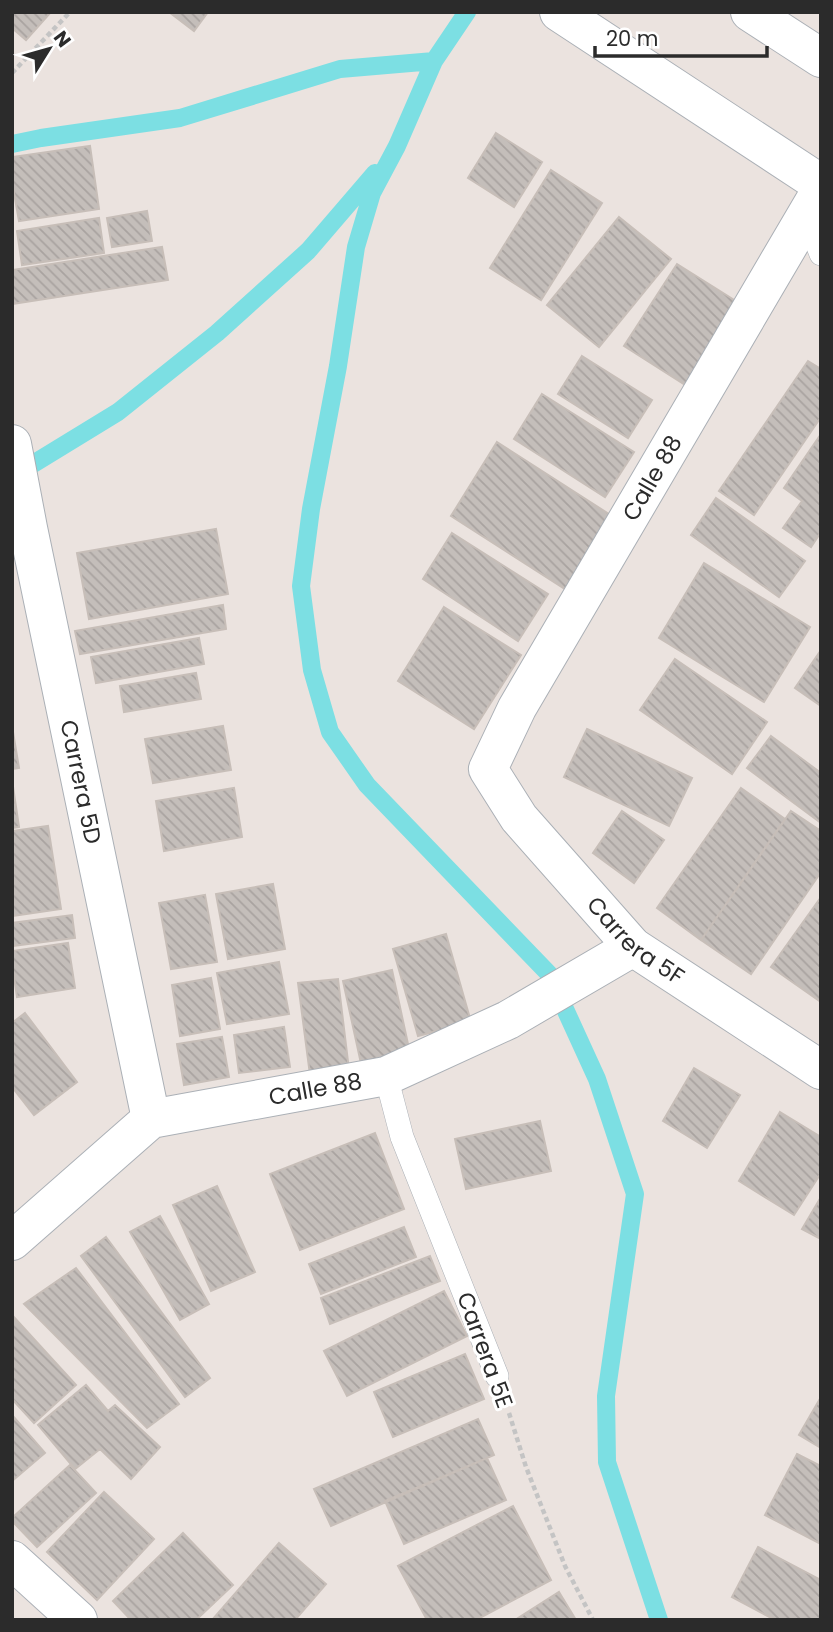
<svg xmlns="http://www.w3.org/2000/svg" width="833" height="1632" font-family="Poppins,sans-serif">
  <defs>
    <pattern id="building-back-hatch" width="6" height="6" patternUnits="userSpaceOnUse" patternTransform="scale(1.75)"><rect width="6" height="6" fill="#c4beba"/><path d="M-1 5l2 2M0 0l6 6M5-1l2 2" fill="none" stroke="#a9a3a0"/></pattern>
  </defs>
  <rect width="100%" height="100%" fill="#ebe3df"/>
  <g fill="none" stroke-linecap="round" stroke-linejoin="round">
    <path stroke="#7cdfe3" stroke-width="18" d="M 467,12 L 434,61 L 397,146 L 372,193 L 356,247 L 338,366 L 311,509 L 301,586 L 312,670 L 330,732 L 367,785 L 549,974 L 597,1079 L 635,1194 L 606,1396 L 607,1462 L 659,1620
      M 12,144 L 41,138 L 180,118 L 340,69 L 434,61
      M 15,475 L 118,412 L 217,333 L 308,251 L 375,173"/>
  </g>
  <path fill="url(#building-back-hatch)" stroke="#c7beb8" stroke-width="2" d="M 12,12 L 51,12 L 26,40 L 12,28 Z
    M 169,12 L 208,12 L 194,31 Z
    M 496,133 L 542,162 L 514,207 L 468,178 Z
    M 90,146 L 99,209 L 19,221 L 12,182 L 12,157 Z
    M 551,170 L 602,203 L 541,300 L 490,268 Z
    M 147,211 L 152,241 L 112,247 L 107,218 Z
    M 619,217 L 671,259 L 599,347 L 547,305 Z
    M 99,218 L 104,253 L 22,265 L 17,231 Z
    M 162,247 L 168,280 L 12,304 L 12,270 Z
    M 677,264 L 739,303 L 687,386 L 624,346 Z
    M 582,356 L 652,400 L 628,438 L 558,394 Z
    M 808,361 L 821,369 L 821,417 L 754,515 L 719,491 Z
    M 542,394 L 634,452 L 605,497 L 514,439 Z
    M 821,434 L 821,532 L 811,547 L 783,528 L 802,501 L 784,488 Z
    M 497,442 L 612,516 L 565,589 L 451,516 Z
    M 716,498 L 805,561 L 779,597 L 691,535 Z
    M 216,529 L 228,594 L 89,619 L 77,553 Z
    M 452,533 L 548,594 L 518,641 L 423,579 Z
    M 704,563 L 810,627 L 764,702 L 659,638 Z
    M 223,605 L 226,629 L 80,654 L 75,631 Z
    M 444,607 L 521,655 L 474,729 L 398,681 Z
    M 199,638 L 204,664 L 96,683 L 91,657 Z
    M 821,650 L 821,706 L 795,688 Z
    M 675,659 L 767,722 L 732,774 L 640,710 Z
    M 196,673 L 201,699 L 124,712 L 120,686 Z
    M 12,726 L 19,768 L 12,769 Z
    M 223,726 L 231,770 L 153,783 L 145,739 Z
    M 587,729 L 692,778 L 669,826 L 564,777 Z
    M 771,736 L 821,773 L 821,823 L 747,768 Z
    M 12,780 L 19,827 L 12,828 Z
    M 234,788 L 242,837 L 164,851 L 156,801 Z
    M 741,788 L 785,819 L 701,940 L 657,908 Z
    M 622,811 L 664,840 L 634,883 L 593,853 Z
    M 791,811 L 821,831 L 821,872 L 751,974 L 701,940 Z
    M 48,826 L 61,909 L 12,916 L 12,831 Z
    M 273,884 L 285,949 L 228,959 L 216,894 Z
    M 205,895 L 217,962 L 171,969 L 159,903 Z
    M 821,897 L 821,1002 L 771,967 Z
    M 72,915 L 75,938 L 12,946 L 12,923 Z
    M 446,934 L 471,1022 L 418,1036 L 393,949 Z
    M 68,943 L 75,988 L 17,997 L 12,964 L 12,951 Z
    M 279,962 L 289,1014 L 227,1024 L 217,973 Z
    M 392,970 L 411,1058 L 362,1068 L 343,981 Z
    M 211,978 L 220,1029 L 180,1036 L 172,985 Z
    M 338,979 L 349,1070 L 310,1075 L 298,983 Z
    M 25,1013 L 77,1082 L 34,1115 L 12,1087 L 12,1023 Z
    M 284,1027 L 290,1067 L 239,1073 L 234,1035 Z
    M 222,1037 L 229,1077 L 184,1085 L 177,1044 Z
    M 694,1068 L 740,1095 L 707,1148 L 663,1121 Z
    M 780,1112 L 821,1137 L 821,1173 L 794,1215 L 739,1181 Z
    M 540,1121 L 551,1171 L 466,1189 L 455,1139 Z
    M 375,1133 L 404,1209 L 300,1250 L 270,1174 Z
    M 217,1186 L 255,1272 L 211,1291 L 173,1205 Z
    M 821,1197 L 821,1239 L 802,1229 Z
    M 160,1216 L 209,1304 L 180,1320 L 130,1232 Z
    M 404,1227 L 416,1257 L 321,1294 L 309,1264 Z
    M 106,1237 L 210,1378 L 185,1397 L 81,1256 Z
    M 430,1256 L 440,1281 L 330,1324 L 321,1298 Z
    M 76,1268 L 179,1404 L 147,1428 L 24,1304 Z
    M 444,1291 L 467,1336 L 347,1396 L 324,1351 Z
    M 12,1315 L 76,1385 L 34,1423 L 12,1399 Z
    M 465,1354 L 484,1399 L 393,1437 L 374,1392 Z
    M 86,1385 L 108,1411 L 115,1405 L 160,1447 L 131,1479 L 100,1449 L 75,1469 L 38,1425 Z
    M 821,1397 L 821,1448 L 799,1435 Z
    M 12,1415 L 45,1453 L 12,1481 Z
    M 478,1419 L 494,1455 L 331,1526 L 314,1489 Z
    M 797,1454 L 821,1466 L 821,1544 L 765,1515 Z
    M 487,1458 L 506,1500 L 404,1544 L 385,1501 Z
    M 70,1465 L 96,1493 L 37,1547 L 12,1521 L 12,1518 Z
    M 104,1492 L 154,1539 L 97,1600 L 47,1552 Z
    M 513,1506 L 551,1580 L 476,1620 L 427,1620 L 398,1566 Z
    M 183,1533 L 233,1585 L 196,1620 L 131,1620 L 113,1601 Z
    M 279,1543 L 326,1584 L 295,1620 L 212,1620 Z
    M 758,1547 L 821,1580 L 821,1620 L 775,1620 L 732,1597 Z
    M 559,1592 L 576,1620 L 515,1620 Z"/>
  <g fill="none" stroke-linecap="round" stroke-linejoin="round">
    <g stroke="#abb0b6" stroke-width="24">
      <path id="service" d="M 821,206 L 817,244 L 821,254
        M 386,1076 L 402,1137 L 497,1376"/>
    </g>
    <g stroke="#abb0b6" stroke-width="40">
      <g id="minor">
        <path id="s1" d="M 821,190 L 517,708 L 488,769 L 519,818 L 633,947 L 821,1070"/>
        <path id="s2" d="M 12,444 L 28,528 L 151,1119"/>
        <path id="s3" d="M 12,1241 L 151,1119 L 386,1076 L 508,1020 L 633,947"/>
        <path d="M 12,1560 L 78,1620"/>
      </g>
    </g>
    <g stroke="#abb0b6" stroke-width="40">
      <path id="secondary" d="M 559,12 L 821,184
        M 750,12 L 821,58"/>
    </g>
    <path stroke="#c4c4c4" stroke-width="4.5" stroke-dasharray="5 3.5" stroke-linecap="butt" d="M 12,73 L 70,12
      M 509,1413 L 526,1467 L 565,1566 L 593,1620"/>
    <use href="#service" stroke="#fff" stroke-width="23"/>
    <use href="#minor" stroke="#fff" stroke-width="38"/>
    <use href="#secondary" stroke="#fff" stroke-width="38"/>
  </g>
  <g text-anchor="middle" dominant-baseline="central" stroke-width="6" stroke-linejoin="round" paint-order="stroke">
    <g font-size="23" fill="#2b2b2b" stroke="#fff">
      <text transform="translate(652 478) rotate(-60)">Calle 88</text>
      <text stroke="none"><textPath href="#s2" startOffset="345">Carrera 5D</textPath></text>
      <text stroke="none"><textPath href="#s1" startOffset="896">Carrera 5F</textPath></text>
      <text stroke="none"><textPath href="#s3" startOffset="352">Calle 88</textPath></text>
      <text transform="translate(485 1350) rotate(70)">Carrera 5E</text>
    </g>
  </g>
  <rect width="833" height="1632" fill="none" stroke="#2b2b2b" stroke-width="28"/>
  <g transform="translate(49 49) rotate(53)" stroke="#ffffff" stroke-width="5" paint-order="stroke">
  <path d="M0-5L12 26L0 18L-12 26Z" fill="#2b2b2b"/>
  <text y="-10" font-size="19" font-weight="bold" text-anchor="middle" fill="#2b2b2b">N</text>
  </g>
  <path d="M595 46v10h172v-10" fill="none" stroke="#2b2b2b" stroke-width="3.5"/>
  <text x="606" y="46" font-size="21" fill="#2b2b2b" stroke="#ffffff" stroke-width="5" paint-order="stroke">20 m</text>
</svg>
